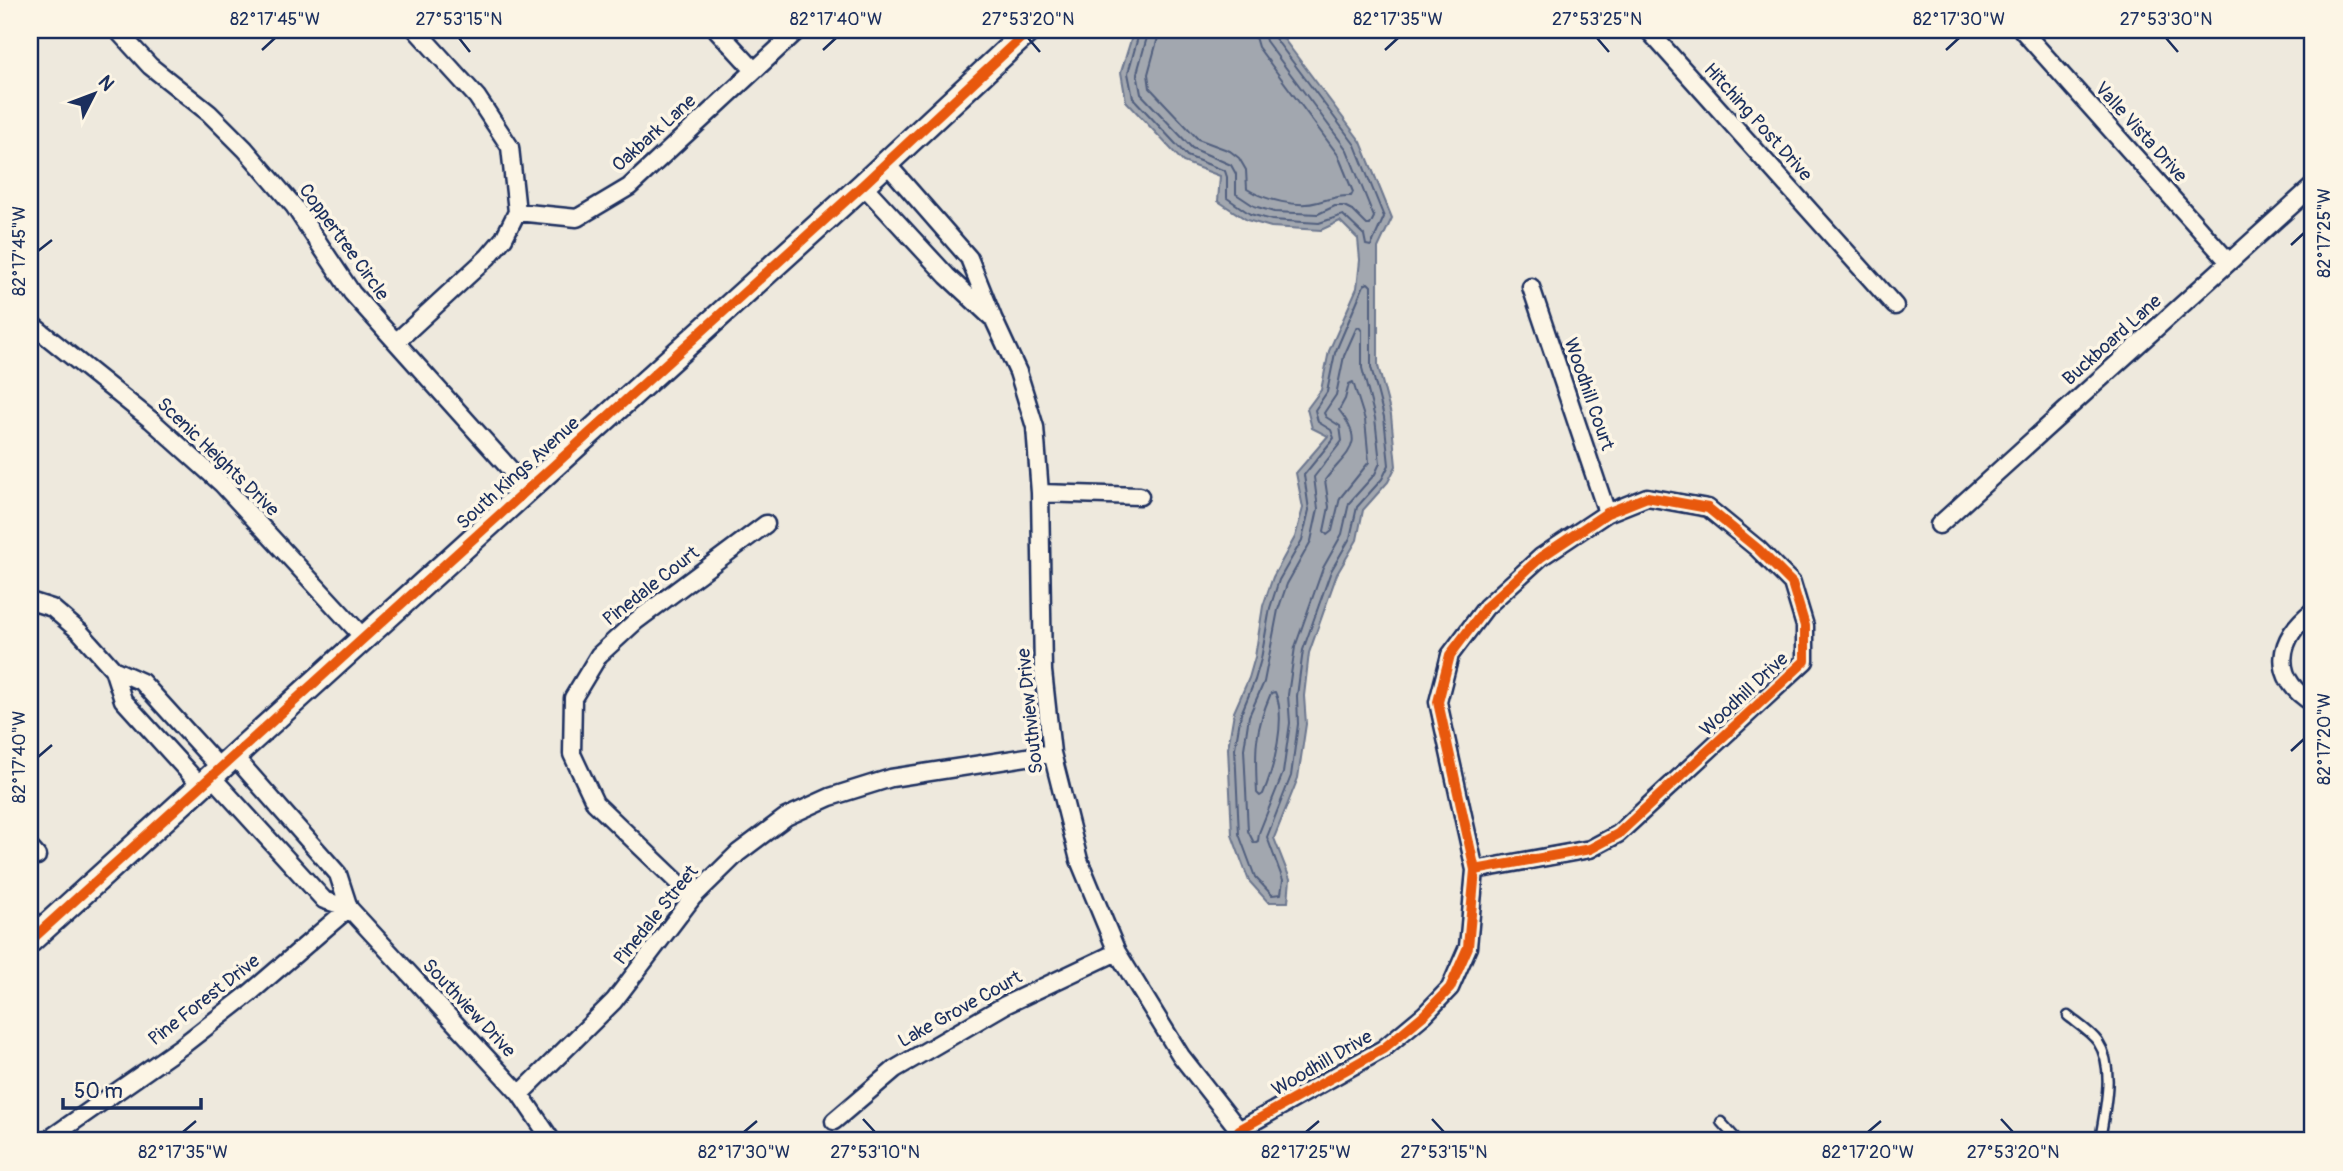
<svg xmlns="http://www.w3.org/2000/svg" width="2343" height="1171" font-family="Pangolin,sans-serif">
  <rect width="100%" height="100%" fill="#eee9dd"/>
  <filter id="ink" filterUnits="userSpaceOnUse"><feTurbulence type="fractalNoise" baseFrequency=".0143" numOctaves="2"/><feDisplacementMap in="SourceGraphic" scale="14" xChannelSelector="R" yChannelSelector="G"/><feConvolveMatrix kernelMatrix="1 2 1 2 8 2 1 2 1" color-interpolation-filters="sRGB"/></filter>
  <g filter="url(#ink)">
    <path fill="#a2a7af" stroke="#6c778f" stroke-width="2" d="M 1134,30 L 1277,30 L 1361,142 L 1392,218 L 1378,248 L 1378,366 L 1391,415 L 1396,466 L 1388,482 L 1363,510 L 1357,540 L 1337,574 L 1309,653 L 1304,696 L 1306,724 L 1298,778 L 1274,838 L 1290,879 L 1288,902 L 1268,902 L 1249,881 L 1232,835 L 1228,748 L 1234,712 L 1249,678 L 1255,657 L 1263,606 L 1273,577 L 1295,537 L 1303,508 L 1296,473 L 1328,436 L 1312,428 L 1307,409 L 1321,390 L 1329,351 L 1357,288 L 1360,260 L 1358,239 L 1340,221 L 1321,230 L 1271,227 L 1247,220 L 1218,201 L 1220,176 L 1183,162 L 1126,101 L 1121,72 Z"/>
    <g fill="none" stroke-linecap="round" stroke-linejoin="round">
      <path stroke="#515f7e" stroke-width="2" d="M 1140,30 L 1128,73 L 1133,98 L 1187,156 L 1225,171 L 1227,177 L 1227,198 L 1250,214 L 1272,220 L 1319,223 L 1343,215 L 1364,235 L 1366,245 L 1371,246 L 1384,217 L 1355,145 L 1274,37 L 1272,30
        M 1149,30 L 1137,73 L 1141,94 L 1192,148 L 1231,165 L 1236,174 L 1236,194 L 1254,206 L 1274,212 L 1318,214 L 1335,206 L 1344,206 L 1352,210 L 1367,225 L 1370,225 L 1374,217 L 1347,150 L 1266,41 L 1263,30
        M 1160,30 L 1148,74 L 1150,88 L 1198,139 L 1230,151 L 1239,158 L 1246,170 L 1247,189 C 1264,200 1299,208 1318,202 C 1331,199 1338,195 1351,196 L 1353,192 L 1338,155 L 1258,47 L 1253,30
        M 1368,283 L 1371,286 L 1371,367 L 1384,417 L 1389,465 L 1382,479 L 1357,507 L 1350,538 L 1331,571 L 1303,650 L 1297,696 L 1298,724 L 1291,776 L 1267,837 L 1283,880 L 1281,894 L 1272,895 L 1255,877 L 1239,834 L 1235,748 L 1241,714 L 1255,680 L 1261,659 L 1270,608 L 1279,580 L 1302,540 L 1309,510 L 1304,475 L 1334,438 L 1331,430 L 1318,422 L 1315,410 L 1327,392 L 1335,353 L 1364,285 Z
        M 1359,327 L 1362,331 L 1362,368 L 1375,418 L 1380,463 L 1375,474 L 1349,503 L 1342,534 L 1323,568 L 1295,647 L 1288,695 L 1290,723 L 1283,773 L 1259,833 L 1258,841 L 1254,843 L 1248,831 L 1244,749 L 1249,716 L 1264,682 L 1278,610 L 1287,584 L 1311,541 L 1318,509 L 1314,477 L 1342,441 L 1340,426 L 1326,417 L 1324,413 L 1336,395 L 1344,356 L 1356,329 Z
        M 1353,382 L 1365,420 L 1369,462 L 1340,498 L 1332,531 L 1327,535 L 1324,531 L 1329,507 L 1325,480 C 1347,451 1367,446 1339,410 L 1345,399 L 1349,384 Z
        M 1275,692 C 1287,718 1274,768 1263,794 L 1260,796 L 1257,793 C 1255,751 1254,732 1271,693 Z"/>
      <g stroke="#1b2f5e" stroke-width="13">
        <path id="lane" d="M 2068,1016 C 2078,1024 2091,1032 2098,1042 C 2116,1069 2104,1111 2100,1141
          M 1721,1122 L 1738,1141"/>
      </g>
      <g stroke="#1b2f5e" stroke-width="21">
        <path id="street" d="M 117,30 L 150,66 L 209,113 L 245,149 L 294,206 L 352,293 L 527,488
          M 717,30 L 754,70
          M 1648,30 L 1895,306
          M 2022,30 L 2229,262
          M 886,163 L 969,258 L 993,318 L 1018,372 L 1035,427 L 1040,493 L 1043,671 L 1052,753 L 1079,860 L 1117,952 L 1181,1056 L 1239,1130 L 1245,1141
          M 863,185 L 947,276 L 991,317
          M 517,212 L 577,218 L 629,187 L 798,30
          M 1531,287 L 1607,513
          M 30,323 L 151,420 L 222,484 L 363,637
          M 396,342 L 488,257 L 504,238 L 517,212 L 510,147 L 477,97 L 416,30
          M 1040,493 L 1140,496
          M 1939,525 L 2313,186
          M 30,601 L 52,608 L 80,632 L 113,669
          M 2313,611 C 2277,638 2270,678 2313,703
          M 234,756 L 338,874 L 349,908 L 520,1094 L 552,1141
          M 211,776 L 324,900 L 349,908
          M 200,785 L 123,700 L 113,669 L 142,682 L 220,768
          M 30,848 L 37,856
          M 693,897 L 595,803 L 572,754 L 573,698 L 599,655 L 636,621 L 766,524
          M 520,1094 L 614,1001 L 693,897 L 738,853 L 786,817 L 830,797 L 891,778 L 1052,753
          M 834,1121 L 895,1069 L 1005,1005 L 1117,952
          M 1239,1130 L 1383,1049 L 1425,1014 L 1450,988 L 1468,947 L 1475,870 L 1438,702 L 1450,655 L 1486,607 L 1541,557 L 1607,513 L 1647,497 L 1708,508 L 1758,549 L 1792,583 L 1805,626 L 1805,661 L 1618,834 L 1590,849 L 1475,870
          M 46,1141 L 182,1046 L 250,993 L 349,908"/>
      </g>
      <g stroke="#1b2f5e" stroke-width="28">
        <path id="secondary" d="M 30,941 L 863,185 L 1029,30"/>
      </g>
      <use href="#lane" stroke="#fcf5e5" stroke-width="8"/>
      <use href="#street" stroke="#fcf5e5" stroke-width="16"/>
      <use href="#secondary" stroke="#fcf5e5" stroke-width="23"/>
      <g stroke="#fcf5e5" stroke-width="15">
        <path id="cycleway" d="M 30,941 L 863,185 L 1029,30
          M 1239,1130 L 1383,1049 L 1425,1014 L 1450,988 L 1468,947 L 1475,870 L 1438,702 L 1450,655 L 1486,607 L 1541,557 L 1607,513 L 1647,497 L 1708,508 L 1758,549 L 1792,583 L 1805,626 L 1805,661 L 1618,834 L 1590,849 L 1475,870"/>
      </g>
      <use href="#cycleway" stroke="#e8590c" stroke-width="10"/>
    </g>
  </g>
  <path fill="none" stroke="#1b2f5e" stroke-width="2.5" d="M 459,38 L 470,52M 1028,38 L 1040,52M 1597,38 L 1609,52M 2166,38 L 2178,52M 262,50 L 275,38M 823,50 L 836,38M 1385,50 L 1398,38M 1946,50 L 1959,38M 2291,245 L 2304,233M 38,251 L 52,240M 2291,751 L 2304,739M 38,757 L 52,745M 863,1119 L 875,1132M 1432,1119 L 1444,1132M 2001,1119 L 2013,1132M 183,1132 L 196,1121M 744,1132 L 757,1121M 1306,1132 L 1319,1121M 1868,1132 L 1881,1121"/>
  <g text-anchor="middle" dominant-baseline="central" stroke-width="7" stroke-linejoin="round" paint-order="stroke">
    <g font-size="19" fill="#1b2f5e" stroke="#fcf5e5">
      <text transform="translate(1758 122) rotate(48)">Hitching Post Drive</text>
      <text transform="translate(2141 132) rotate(48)">Valle Vista Drive</text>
      <text transform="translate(654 133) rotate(-42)">Oakbark Lane</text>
      <text transform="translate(344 242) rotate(54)">Coppertree Circle</text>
      <text transform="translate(2112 340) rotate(-42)">Buckboard Lane</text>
      <text transform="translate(1589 394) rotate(71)">Woodhill Court</text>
      <text transform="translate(218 457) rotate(44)">Scenic Heights Drive</text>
      <text transform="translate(518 473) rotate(-42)">South Kings Avenue</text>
      <text transform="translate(651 586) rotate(-38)">Pinedale Court</text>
      <text transform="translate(1744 694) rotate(-43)">Woodhill Drive</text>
      <text transform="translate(1030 711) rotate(-96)">Southview Drive</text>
      <text transform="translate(656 915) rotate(-51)">Pinedale Street</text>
      <text transform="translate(204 1000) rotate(-38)">Pine Forest Drive</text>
      <text transform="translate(469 1008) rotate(47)">Southview Drive</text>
      <text transform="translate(960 1009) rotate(-29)">Lake Grove Court</text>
      <text transform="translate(1322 1063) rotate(-30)">Woodhill Drive</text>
    </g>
  </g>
  <rect width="2343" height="1171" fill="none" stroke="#fcf5e5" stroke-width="77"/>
  <g transform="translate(94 94) rotate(48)" stroke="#fcf5e5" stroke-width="5" paint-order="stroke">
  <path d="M0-5L12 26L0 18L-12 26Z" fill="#1b2f5e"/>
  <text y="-10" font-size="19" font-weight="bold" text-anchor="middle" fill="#1b2f5e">N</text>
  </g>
  <path d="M63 1098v10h138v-10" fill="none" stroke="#1b2f5e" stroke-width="3.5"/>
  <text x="74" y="1098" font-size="21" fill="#1b2f5e" stroke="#fcf5e5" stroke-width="5" paint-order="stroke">50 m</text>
  <rect x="38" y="38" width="2266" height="1094" fill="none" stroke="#1b2f5e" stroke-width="2.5"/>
  <g font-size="18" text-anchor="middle" fill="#1b2f5e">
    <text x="275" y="25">82°17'45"W</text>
    <text x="459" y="25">27°53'15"N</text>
    <text x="836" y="25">82°17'40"W</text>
    <text x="1028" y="25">27°53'20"N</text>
    <text x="1398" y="25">82°17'35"W</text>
    <text x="1597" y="25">27°53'25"N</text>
    <text x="1959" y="25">82°17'30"W</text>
    <text x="2166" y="25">27°53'30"N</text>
    <text transform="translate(2324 233) rotate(-90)" y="6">82°17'25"W</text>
    <text transform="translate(19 251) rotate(-90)" y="6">82°17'45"W</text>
    <text transform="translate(2324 739) rotate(-90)" y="6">82°17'20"W</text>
    <text transform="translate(19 757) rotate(-90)" y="6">82°17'40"W</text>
    <text x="183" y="1158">82°17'35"W</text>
    <text x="744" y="1158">82°17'30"W</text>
    <text x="875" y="1158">27°53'10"N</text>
    <text x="1306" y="1158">82°17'25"W</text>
    <text x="1444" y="1158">27°53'15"N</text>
    <text x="1868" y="1158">82°17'20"W</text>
    <text x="2013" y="1158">27°53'20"N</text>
  </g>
</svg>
